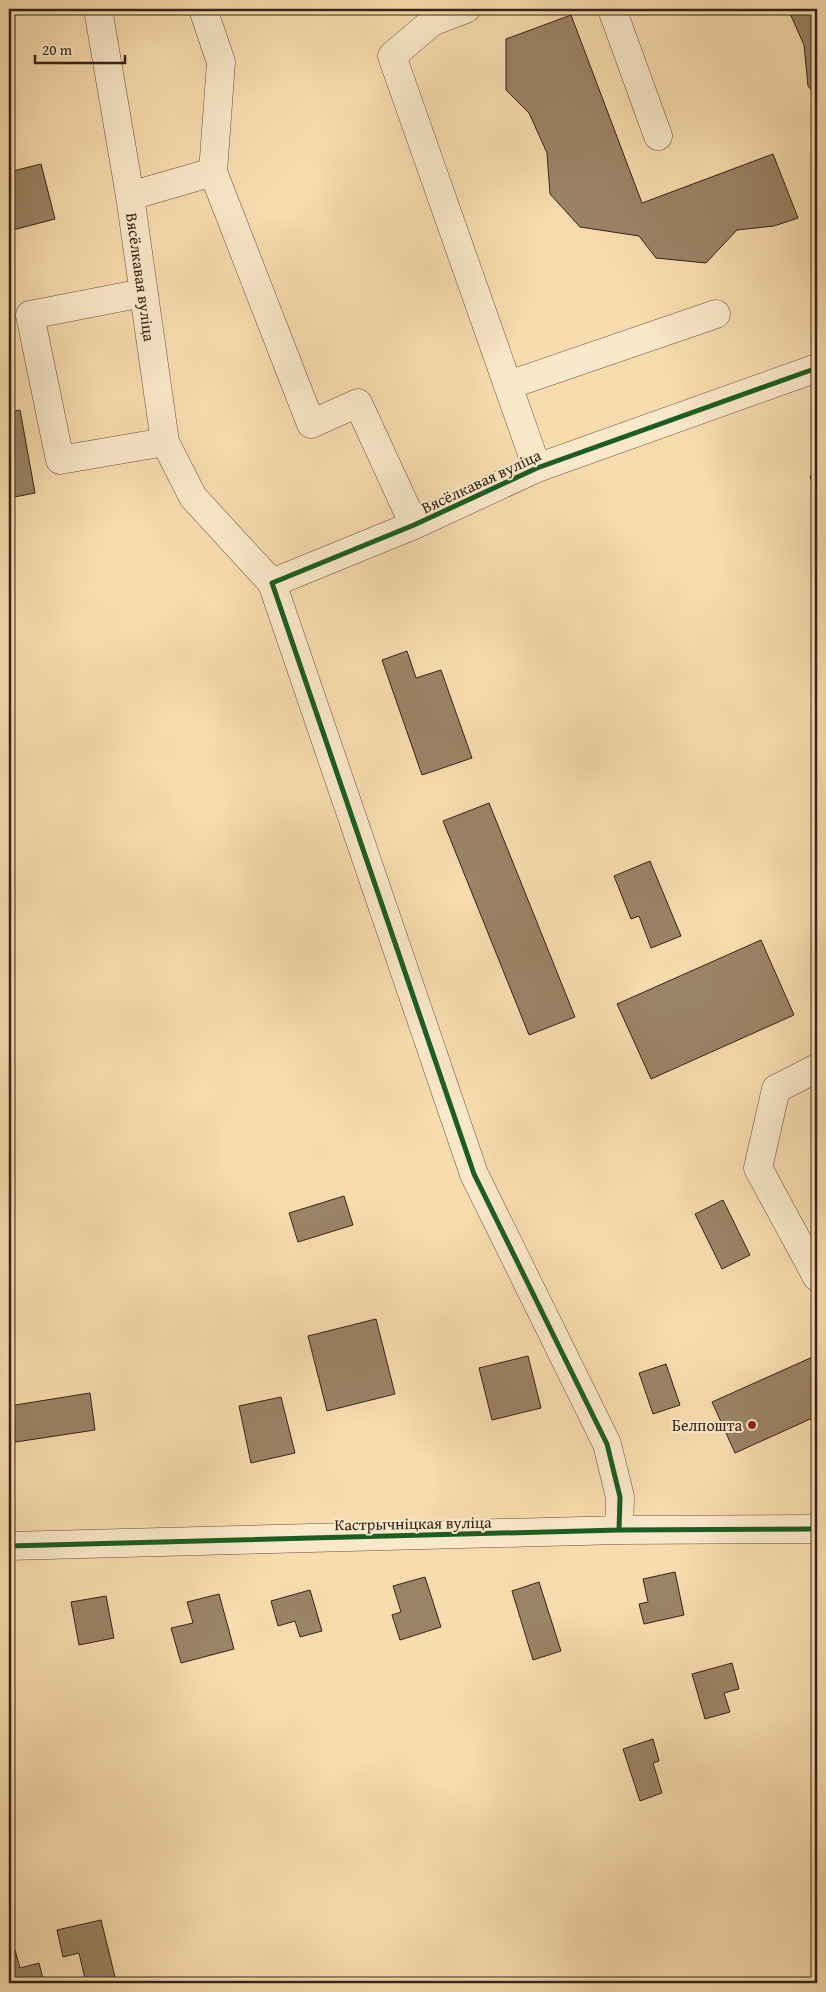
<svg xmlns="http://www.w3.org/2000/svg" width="826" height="1992" font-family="'Gentium Book Plus',serif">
  <rect width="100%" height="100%" fill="#f8dcae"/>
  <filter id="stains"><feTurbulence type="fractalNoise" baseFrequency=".004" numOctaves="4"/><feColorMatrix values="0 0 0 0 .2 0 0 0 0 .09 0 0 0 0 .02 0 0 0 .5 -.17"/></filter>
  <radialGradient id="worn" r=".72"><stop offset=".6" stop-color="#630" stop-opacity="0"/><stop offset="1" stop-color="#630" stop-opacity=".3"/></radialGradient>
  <path fill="#9b8366" stroke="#362318" d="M 788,9 L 817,9 L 817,96 L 808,86 L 804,45 Z
    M 571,15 L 642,203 L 773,154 L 798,218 L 774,226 L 737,230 L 706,263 L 656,258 L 639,236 L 580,227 L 550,194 L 547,153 L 529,113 L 506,90 L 506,39 Z
    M 41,164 L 55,219 L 9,231 L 9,172 Z
    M 20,410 L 35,493 L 9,498 L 9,412 Z
    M 817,474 L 817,497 L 810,476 Z
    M 407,651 L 416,678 L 441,670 L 472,758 L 422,775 L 382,660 Z
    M 489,803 L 575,1017 L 529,1035 L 443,821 Z
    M 650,861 L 681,936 L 651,948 L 639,916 L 631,919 L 614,876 Z
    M 761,940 L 794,1015 L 651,1079 L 617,1004 Z
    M 344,1196 L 353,1225 L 298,1242 L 289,1213 Z
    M 723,1200 L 750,1255 L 722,1269 L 695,1214 Z
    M 376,1319 L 395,1394 L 327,1411 L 308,1336 Z
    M 817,1355 L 817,1416 L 735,1453 L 712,1402 Z
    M 528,1356 L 541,1408 L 492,1420 L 479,1368 Z
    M 666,1364 L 680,1405 L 653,1414 L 639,1373 Z
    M 90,1393 L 95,1430 L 9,1443 L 9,1406 Z
    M 281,1397 L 295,1453 L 251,1463 L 239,1406 Z
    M 675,1572 L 684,1615 L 644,1624 L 639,1604 L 648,1602 L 643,1579 Z
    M 425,1577 L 441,1627 L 400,1640 L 392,1615 L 401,1612 L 393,1586 Z
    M 539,1582 L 561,1651 L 533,1660 L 512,1591 Z
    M 310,1590 L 322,1631 L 300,1637 L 295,1621 L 278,1626 L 271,1601 Z
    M 219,1594 L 234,1649 L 181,1663 L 171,1628 L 193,1623 L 187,1602 Z
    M 106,1596 L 114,1638 L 79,1645 L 71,1602 Z
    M 732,1663 L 739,1689 L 724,1693 L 730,1712 L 705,1719 L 692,1674 Z
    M 653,1739 L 659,1761 L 653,1763 L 662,1793 L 640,1801 L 623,1749 Z
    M 101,1920 L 115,1977 L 86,1983 L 79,1953 L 63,1957 L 57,1930 Z
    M 15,1950 L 20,1968 L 39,1963 L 44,1983 L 9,1983 L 9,1951 Z"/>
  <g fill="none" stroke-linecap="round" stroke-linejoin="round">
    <g stroke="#66513e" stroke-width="29">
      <path id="minor" d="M 98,9 L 130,196 L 165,442 L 193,497 L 272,583 L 474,1174 L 607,1444 L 620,1497 L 619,1530
        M 203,9 L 221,62 L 213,172
        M 466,9 L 432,22 L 392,56 L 537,468
        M 612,9 L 658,136
        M 130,196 L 213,172 L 311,424 L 358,403 L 414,525
        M 143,293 L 30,315 L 60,460 L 165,442
        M 509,385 L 716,314
        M 272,583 L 414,525 L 537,468 L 817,368
        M 817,1068 L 776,1089 L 758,1168 L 817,1277
        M 9,1546 L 619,1530 L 817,1529"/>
    </g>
    <use href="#minor" stroke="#fae8ca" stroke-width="28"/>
    <g stroke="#fae8ca" stroke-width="8">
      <path id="cycleway" d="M 619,1530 L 620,1497 L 607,1444 L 474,1174 L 272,583 L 414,525 L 537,468 L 817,368
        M 9,1546 L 619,1530 L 817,1529"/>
    </g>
    <use href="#cycleway" stroke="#1b5e20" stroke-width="5"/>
  </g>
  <circle fill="#8f2418" stroke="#fae8ca" stroke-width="2" cx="752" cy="1425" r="5"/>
  <g text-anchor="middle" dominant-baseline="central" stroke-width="4" stroke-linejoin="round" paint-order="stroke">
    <g font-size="16" fill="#362318" stroke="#fae8ca">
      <text transform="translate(141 277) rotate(82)">Вясёлкавая вуліца</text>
      <text transform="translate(481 481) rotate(-25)">Вясёлкавая вуліца</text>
      <text transform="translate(413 1523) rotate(-1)">Кастрычніцкая вуліца</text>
    </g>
    <g font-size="16" fill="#362318" stroke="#fae8ca" text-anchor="end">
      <text x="742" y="1425">Белпошта</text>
    </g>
  </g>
  <rect width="826" height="1992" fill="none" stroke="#f8dcae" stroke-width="30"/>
  <rect x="10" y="10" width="806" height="1972" fill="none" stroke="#362318" stroke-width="2.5"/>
  <rect x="15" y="15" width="796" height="1962" fill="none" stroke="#362318"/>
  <path d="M35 55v8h90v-8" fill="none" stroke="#362318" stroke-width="2.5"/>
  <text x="42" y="55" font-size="15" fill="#362318" stroke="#fae8ca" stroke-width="4" paint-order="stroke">20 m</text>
  <rect width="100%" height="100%" filter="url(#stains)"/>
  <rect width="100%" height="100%" fill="url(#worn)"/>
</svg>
